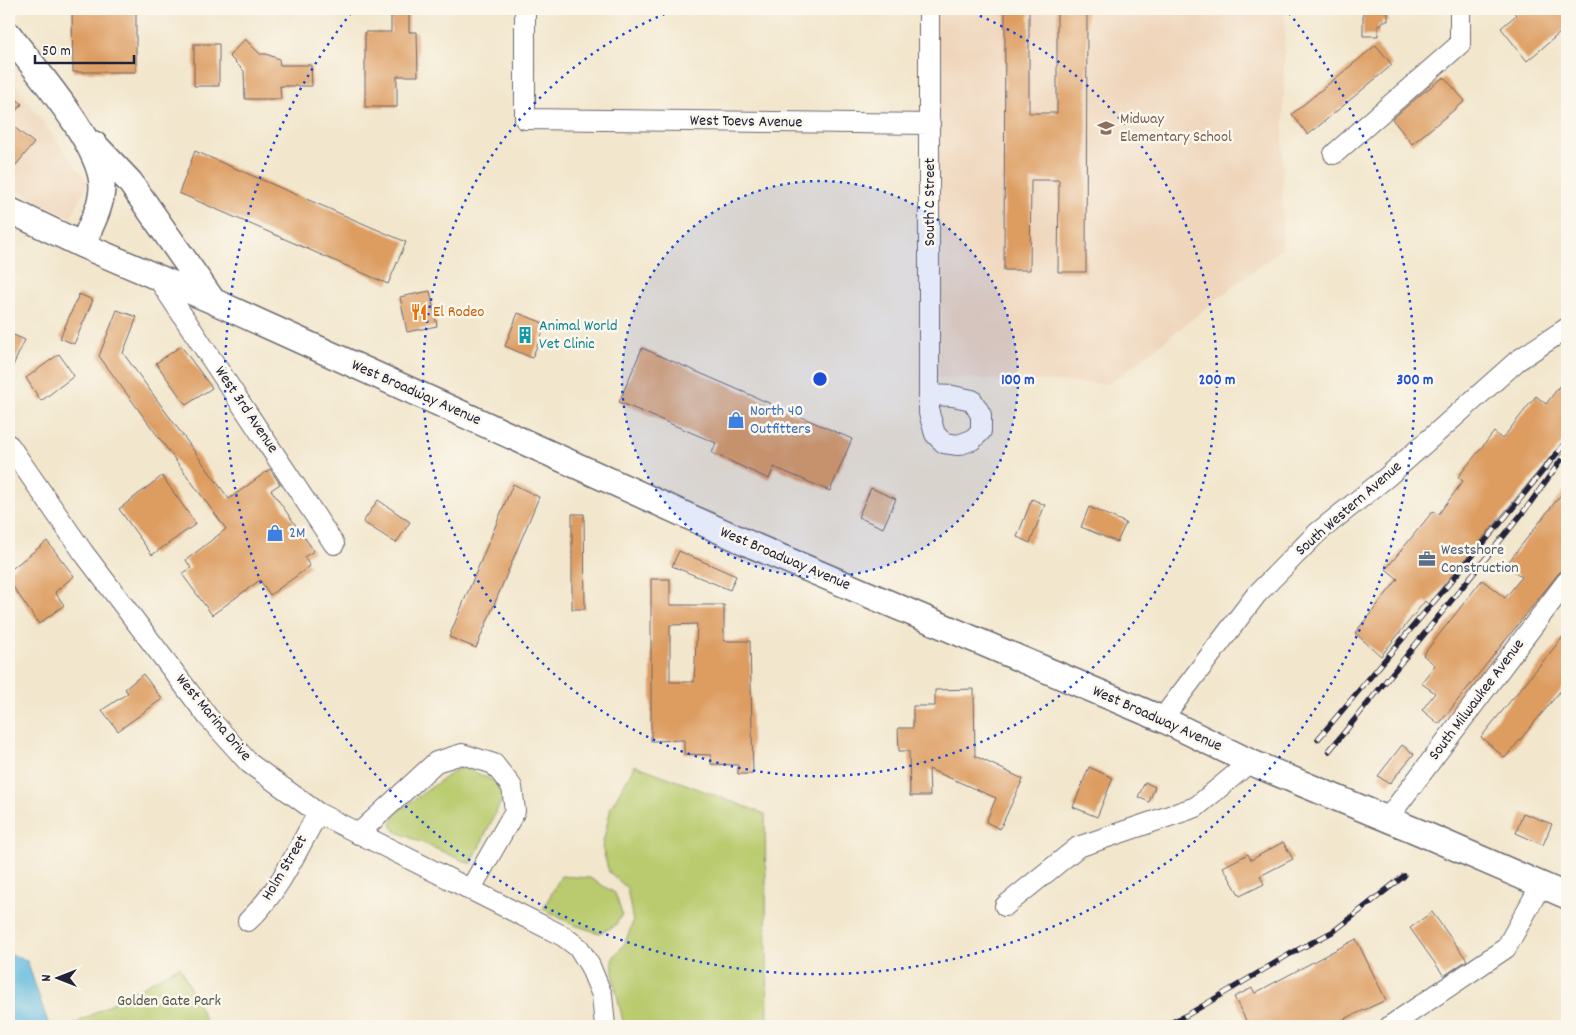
<svg xmlns="http://www.w3.org/2000/svg" width="1576" height="1035" font-family="Dekko,sans-serif">
  <rect width="100%" height="100%" fill="#fbf7ec"/>
  <filter id="ink" filterUnits="userSpaceOnUse"><feTurbulence type="fractalNoise" baseFrequency=".02" numOctaves="2"/><feDisplacementMap in="SourceGraphic" scale="10" xChannelSelector="R" yChannelSelector="G"/><feConvolveMatrix kernelMatrix="1 2 1 2 8 2 1 2 1" color-interpolation-filters="sRGB"/></filter>
  <filter id="wash" filterUnits="userSpaceOnUse"><feTurbulence type="fractalNoise" baseFrequency=".0096" numOctaves="4" result="noise"/><feDisplacementMap in="SourceGraphic" scale="20" xChannelSelector="R" yChannelSelector="G"/><feGaussianBlur stdDeviation="1.12" result="paint"/><feColorMatrix in="noise" values="0 0 0 0 0 0 0 0 0 0 0 0 0 0 0 0 0 1.4 0 .05"/><feComposite in="paint" operator="in"/></filter>
  <g filter="url(#wash)">
    <rect width="100%" height="100%" fill="#f2e6cc"/>
    <path fill="#efd6bb" d="M 929,9 L 1285,9 L 1282,248 L 1110,384 L 930,377 Z
      M 9,76 L 88,183 L 71,217 L 9,187 Z"/>
    <path fill="#b9cb6e" stroke="#6e7654" d="M 635,765 L 765,814 L 768,1026 L 624,1026 L 614,981 L 612,959 L 625,943 L 633,922 L 627,888 L 609,872 L 602,847 L 611,807 Z
      M 461,766 L 503,785 L 506,791 L 471,864 L 395,831 L 391,825 L 397,812 Z
      M 561,876 L 590,878 L 615,893 L 622,914 L 615,926 L 599,933 L 574,925 L 543,909 Z
      M 180,966 L 208,1026 L 71,1026 Z"/>
    <path fill="#61b9de" stroke="#426e8c" d="M 9,953 L 27,961 L 49,1026 L 9,1026 Z"/>
    <g id="blocks">
      <path fill="#dd9c60" fill-rule="evenodd" d="M 72,9 L 89,9 L 89,13 L 136,12 L 136,72 L 73,72 Z
        M 391,9 L 409,9 L 409,32 L 417,32 L 418,76 L 397,76 L 397,107 L 365,107 L 365,32 L 391,32 Z
        M 1057,9 L 1087,9 L 1086,272 L 1058,272 L 1059,180 L 1031,180 L 1030,270 L 1004,270 L 1005,10 L 1029,10 L 1029,113 L 1057,113 Z
        M 1363,9 L 1388,9 L 1388,21 L 1382,21 L 1382,25 L 1378,25 L 1378,36 L 1363,36 Z
        M 1511,9 L 1567,9 L 1567,27 L 1527,61 L 1501,28 L 1516,15 Z
        M 245,39 L 260,54 L 266,54 L 279,59 L 280,65 L 311,65 L 312,86 L 280,86 L 281,99 L 245,99 L 244,71 L 229,56 Z
        M 194,44 L 219,44 L 219,86 L 194,86 Z
        M 1376,45 L 1392,65 L 1308,135 L 1292,114 Z
        M 1444,77 L 1465,101 L 1412,144 L 1392,119 L 1420,95 Z
        M 9,92 L 22,104 L 9,119 Z
        M 9,123 L 34,143 L 16,165 L 9,159 Z
        M 195,151 L 406,242 L 388,284 L 179,193 Z
        M 430,291 L 437,326 L 407,332 L 400,297 Z
        M 79,294 L 93,300 L 74,344 L 60,338 Z
        M 117,310 L 137,317 L 123,353 L 229,499 L 270,469 L 280,484 L 271,490 L 314,551 L 304,557 L 310,566 L 270,595 L 260,580 L 212,615 L 182,574 L 191,568 L 186,560 L 226,529 L 99,356 Z
        M 518,313 L 546,324 L 532,358 L 505,346 Z
        M 9,333 L 25,340 L 9,374 Z
        M 181,346 L 212,388 L 186,405 L 156,363 Z
        M 642,348 L 852,439 L 830,491 L 774,467 L 769,479 L 712,453 L 716,443 L 619,402 Z
        M 59,354 L 74,376 L 41,401 L 26,378 Z
        M 1567,376 L 1567,437 L 1428,604 L 1425,601 L 1381,656 L 1355,633 L 1398,579 L 1386,569 L 1433,511 L 1438,515 L 1463,481 L 1458,477 L 1494,432 L 1502,439 L 1536,396 L 1546,404 Z
        M 162,476 L 196,524 L 152,555 L 119,509 Z
        M 513,484 L 539,497 L 476,648 L 449,637 Z
        M 1567,487 L 1567,569 L 1562,570 L 1558,574 L 1439,724 L 1422,710 L 1435,693 L 1421,683 L 1435,665 L 1423,655 L 1482,580 L 1505,598 L 1522,577 L 1506,565 Z
        M 871,488 L 896,499 L 883,528 L 858,517 Z
        M 1032,499 L 1045,505 L 1030,543 L 1017,537 Z
        M 378,500 L 410,522 L 396,543 L 363,522 Z
        M 1089,507 L 1126,523 L 1117,542 L 1081,527 Z
        M 572,514 L 584,514 L 585,609 L 572,609 Z
        M 47,541 L 74,576 L 55,592 L 64,605 L 39,624 L 9,581 L 9,571 Z
        M 679,551 L 736,576 L 730,590 L 672,566 Z
        M 651,579 L 670,579 L 670,605 L 724,605 L 724,641 L 750,641 L 753,774 L 738,774 L 738,765 L 711,764 L 711,755 L 684,754 L 684,740 L 651,741 ZM 697,624 L 694,682 L 670,682 L 670,625 Z
        M 1567,632 L 1567,683 L 1505,758 L 1481,737 Z
        M 143,674 L 162,699 L 118,731 L 102,710 L 128,693 L 125,689 Z
        M 974,689 L 975,756 L 1023,779 L 1000,829 L 986,822 L 996,798 L 929,769 L 930,796 L 910,796 L 909,751 L 899,751 L 898,728 L 913,728 L 913,706 L 935,706 L 935,690 Z
        M 1402,745 L 1414,754 L 1389,784 L 1378,776 Z
        M 1089,767 L 1113,778 L 1097,817 L 1073,807 Z
        M 1145,782 L 1155,787 L 1149,802 L 1138,797 Z
        M 1523,813 L 1552,824 L 1543,845 L 1516,833 Z
        M 1283,842 L 1293,859 L 1260,876 L 1264,884 L 1240,896 L 1223,867 L 1248,854 L 1251,860 Z
        M 1432,912 L 1467,960 L 1444,976 L 1410,928 Z
        M 1356,939 L 1386,1000 L 1338,1022 L 1341,1026 L 1249,1026 L 1234,997 L 1252,988 L 1255,993 Z"/>
    </g>
  </g>
  <g filter="url(#ink)">
    <use href="#blocks" fill-opacity="0" stroke="#6b676e" stroke-width="1"/>
    <g fill="none" stroke-linecap="round" stroke-linejoin="round">
      <g stroke="#6b676e" stroke-width="22">
        <path id="minor" d="M 525,9 L 525,119 L 930,124
          M 929,9 L 929,413 L 935,434 L 944,443 L 958,445 L 972,440 L 981,431 L 981,415 L 972,400 L 953,396 L 930,395
          M 1334,154 L 1460,44 L 1460,9
          M 157,277 L 334,544
          M 9,445 L 83,552 L 208,717 L 249,763 L 318,813 L 563,936 L 579,948 L 590,966 L 602,995 L 605,1026
          M 1162,719 L 1256,595 L 1317,533 L 1387,477 L 1517,361 L 1567,328
          M 1387,819 L 1567,581
          M 358,834 L 436,762 L 462,754 L 494,764 L 512,787 L 515,811 L 470,890
          M 1005,906 L 1078,847 L 1196,807 L 1250,762
          M 248,921 C 279,892 297,850 318,813
          M 1390,1026 L 1506,948 L 1541,885"/>
      </g>
      <g stroke="#6b676e" stroke-width="28">
        <path id="major" d="M 9,35 C 34,68 103,146 102,187 C 102,206 90,227 82,245
          M 94,144 L 130,182 L 213,301
          M 9,210 L 82,245 L 213,301 L 754,546 L 1162,719 L 1250,762 L 1426,835 L 1567,896"/>
      </g>
      <use href="#minor" stroke="#fff" stroke-width="20"/>
      <use href="#major" stroke="#fff" stroke-width="25"/>
      <g stroke="#22223b" stroke-width="5.5">
        <path id="rail" d="M 1566,698 L 1567,695
          M 1318,739 L 1507,515 L 1567,441
          M 1329,751 L 1525,510 L 1567,452
          M 1164,1026 L 1189,1014 L 1290,954 L 1334,931 L 1404,876"/>
      </g>
      <use href="#rail" stroke="#fbf7ec" stroke-width="4" stroke-dasharray="11" stroke-linecap="butt"/>
    </g>
  </g>
  <circle cx="820" cy="379" r="198" fill="#1d4ed8" fill-opacity=".12"/>
  <g fill="none" stroke="#1d4ed8" stroke-width="2.5" stroke-dasharray="2.5 5">
    <circle cx="820" cy="379" r="198"/>
    <path d="M966 10A397 397 0 1 1 674 10"/>
    <path d="M1289 13A595 595 0 1 1 351 13"/>
  </g>
  <defs>
    <g id="school-bare" transform="scale(1.35)"><path d="M0-5L7-2L0 1L-7-2ZM-4 1L0 2.5L4 1V4Q0 6-4 4Z" fill="#8d6e63" stroke="#fbf7ec" stroke-width="2.5" paint-order="stroke"/></g>
    <g id="restaurant-bare" transform="scale(1.35)"><path d="M-5-6h1v4h1v-4h1v4h1v-4h1v5L-1.5 .5V6h-2V.5L-5-1ZM5-6V6H3V1.5H1.5Q1.5-4 5-6Z" fill="#e8710a" stroke="#fbf7ec" stroke-width="2.5" paint-order="stroke"/></g>
    <g id="building-bare" transform="scale(1.35)"><path d="M-4-6H4V6H1V3H-1V6H-4ZM-2.5-4.3h1.7v1.8h-1.7ZM.8-4.3h1.7v1.8H.8ZM-2.5-1h1.7V.8h-1.7ZM.8-1h1.7V.8H.8Z" fill="#0f9aa8" stroke="#fbf7ec" stroke-width="2.5" paint-order="stroke"/></g>
    <g id="shop-bare" transform="scale(1.35)"><path d="M-5-2.5h2.3a2.7 3.5 0 0 1 5.4 0H5L5.5 6h-11ZM-1.5-2.5h3a1.5 2.3 0 0 0-3 0Z" fill="#3f7fe0" stroke="#fbf7ec" stroke-width="2.5" paint-order="stroke"/></g>
    <g id="office-bare" transform="scale(1.35)"><path d="M-6-3h4V-5.5h4V-3h4V5H-6ZM-1-4.5V-3h2v-1.5ZM-6 0V1H6V0Z" fill="#5c6f8a" stroke="#fbf7ec" stroke-width="2.5" paint-order="stroke"/></g>
  </defs>
  <g fill-rule="evenodd">
    <use href="#school-bare" x="1106" y="128"/>
    <use href="#restaurant-bare" x="419" y="312"/>
    <use href="#building-bare" x="525" y="335"/>
    <use href="#shop-bare" x="736" y="420"/>
    <use href="#shop-bare" x="275" y="533"/>
    <use href="#office-bare" x="1427" y="559"/>
  </g>
  <g text-anchor="middle" dominant-baseline="central" stroke-width="5" stroke-linejoin="round" paint-order="stroke">
    <g font-size="16" fill="#785e54" stroke="#fbf7ec" text-anchor="start">
      <text x="1120" y="119">Midway<tspan x="1120" dy="18">Elementary School</tspan></text>
    </g>
    <g font-size="16" fill="#22223b" stroke="#fbf7ec">
      <text transform="translate(746 122) rotate(1)">West Toevs Avenue</text>
      <text transform="translate(930 202) rotate(-90)">South C Street</text>
      <text transform="translate(416 393) rotate(24)">West Broadway Avenue</text>
      <text transform="translate(246 410) rotate(56)">West 3rd Avenue</text>
      <text transform="translate(1349 509) rotate(-41)">South Western Avenue</text>
      <text transform="translate(785 559) rotate(23)">West Broadway Avenue</text>
      <text transform="translate(1477 700) rotate(-53)">South Milwaukee Avenue</text>
      <text transform="translate(213 718) rotate(50)">West Marina Drive</text>
      <text transform="translate(1157 719) rotate(24)">West Broadway Avenue</text>
      <text transform="translate(285 868) rotate(-59)">Holm Street</text>
    </g>
    <g font-size="16" fill="#c56008" stroke="#fbf7ec" text-anchor="start">
      <text x="433" y="312">El Rodeo</text>
    </g>
    <g font-size="16" fill="#0d838f" stroke="#fbf7ec" text-anchor="start">
      <text x="539" y="326">Animal World<tspan x="539" dy="18">Vet Clinic</tspan></text>
    </g>
    <g font-size="16" fill="#366cbe" stroke="#fbf7ec" text-anchor="start">
      <text x="750" y="411">North 40<tspan x="750" dy="18">Outfitters</tspan></text>
      <text x="289" y="533">2M</text>
    </g>
    <g font-size="16" fill="#4e5e75" stroke="#fbf7ec" text-anchor="start">
      <text x="1441" y="550">Westshore<tspan x="1441" dy="18">Construction</tspan></text>
    </g>
    <g font-size="16" fill="#4f554a" stroke="#fbf7ec">
      <text x="169" y="1001">Golden Gate Park</text>
    </g>
  </g>
  <circle cx="820" cy="379" r="8" fill="#1d4ed8" stroke="#fbf7ec" stroke-width="2.5"/>
  <g font-size="15" text-anchor="middle" font-weight="bold" fill="#1d4ed8" stroke="#fbf7ec" stroke-width="5" stroke-linejoin="round" paint-order="stroke">
    <text x="1018" y="384">100 m</text>
    <text x="1217" y="384">200 m</text>
    <text x="1415" y="384">300 m</text>
  </g>
  <rect width="1576" height="1035" fill="none" stroke="#fbf7ec" stroke-width="30"/>
  <g transform="translate(58 978) rotate(270)" stroke="#fbf7ec" stroke-width="4" paint-order="stroke">
  <path d="M0-4L9 19L0 12L-9 19Z" fill="#22223b"/>
  <text y="-8" font-size="14" font-weight="bold" text-anchor="middle" fill="#22223b">N</text>
  </g>
  <path d="M35 55v8h99v-8" fill="none" stroke="#22223b" stroke-width="2.5"/>
  <text x="42" y="55" font-size="15" fill="#22223b" stroke="#fbf7ec" stroke-width="4" paint-order="stroke">50 m</text>
</svg>
